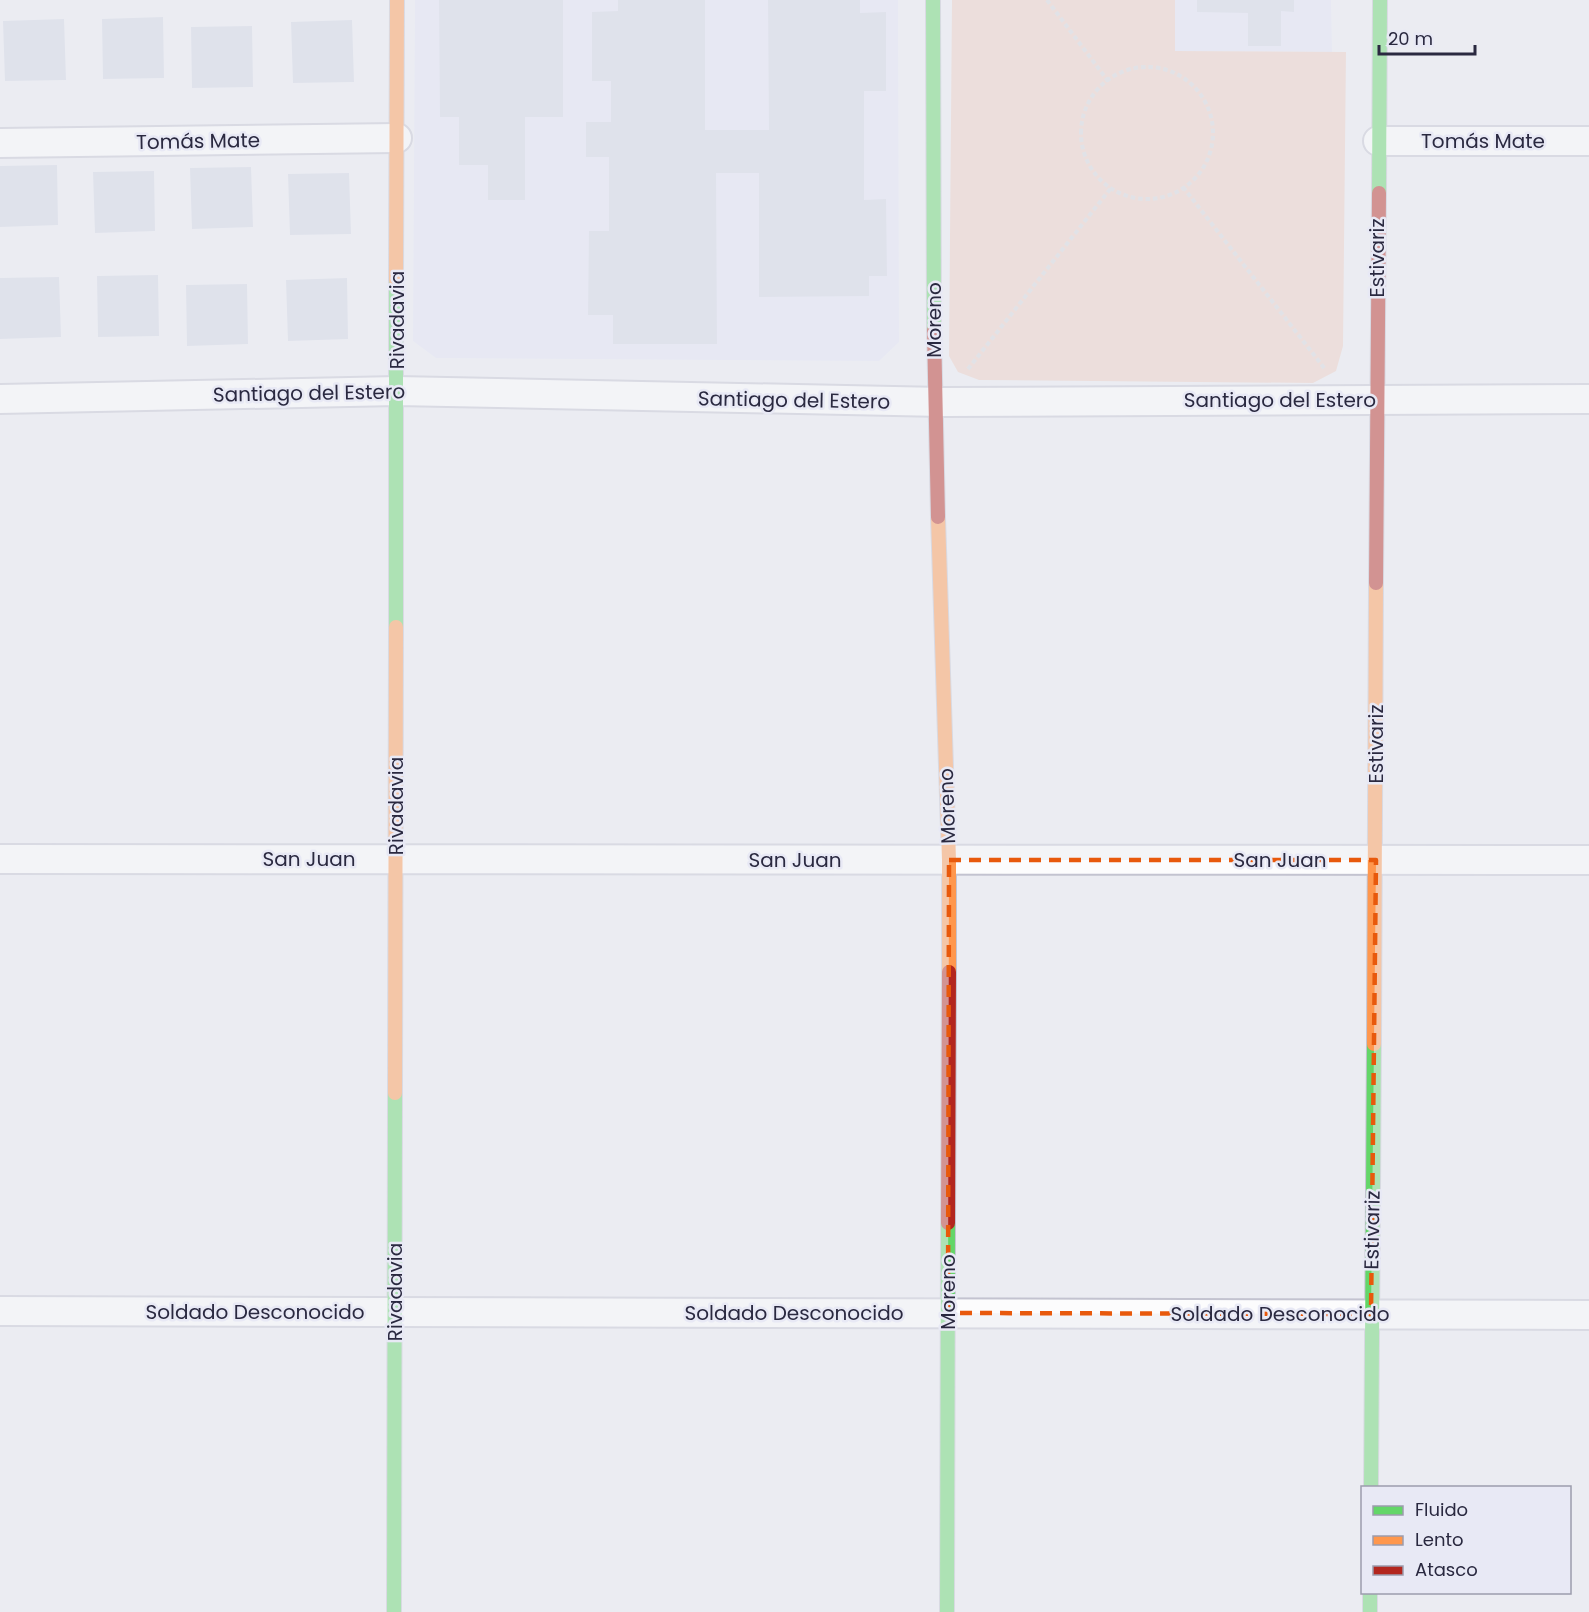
<svg xmlns="http://www.w3.org/2000/svg" width="1589" height="1612" font-family="Poppins,sans-serif">
  <rect width="100%" height="100%" fill="#ebecf2"/>
  <path fill="#e2e3f4" d="M 415,0 L 898,0 L 899,342 L 879,361 L 436,358 L 413,341 Z
    M 1175,0 L 1331,0 L 1332,52 L 1175,51 Z"/>
  <path fill="#edcdc2" d="M 952,0 L 1175,0 L 1175,51 L 1346,52 L 1343,346 L 1336,371 L 1313,383 L 979,380 L 958,372 L 949,356 Z"/>
  <path fill="#d1d5e3" d="M 439,0 L 563,0 L 563,117 L 525,117 L 525,200 L 488,200 L 488,165 L 459,165 L 459,117 L 440,117 Z
    M 618,0 L 705,0 L 705,130 L 769,130 L 768,0 L 860,0 L 860,13 L 886,12 L 886,91 L 864,91 L 864,200 L 886,199 L 887,276 L 869,276 L 869,296 L 759,297 L 759,173 L 716,173 L 717,344 L 613,344 L 613,315 L 588,315 L 589,231 L 609,231 L 609,157 L 586,157 L 586,122 L 611,122 L 611,81 L 592,81 L 592,12 L 618,11 Z
    M 1197,0 L 1294,0 L 1294,12 L 1281,11 L 1281,46 L 1248,46 L 1248,13 L 1197,12 Z
    M 163,17 L 164,78 L 103,79 L 102,19 Z
    M 64,19 L 66,80 L 5,81 L 3,21 Z
    M 352,20 L 354,82 L 293,83 L 291,22 Z
    M 252,26 L 253,87 L 192,88 L 191,27 Z
    M 57,165 L 58,225 L 0,227 L 0,166 Z
    M 251,167 L 253,227 L 192,229 L 190,168 Z
    M 154,171 L 155,231 L 95,233 L 93,172 Z
    M 349,173 L 351,234 L 290,235 L 288,174 Z
    M 158,275 L 159,336 L 98,337 L 97,276 Z
    M 59,277 L 61,337 L 0,339 L 0,278 Z
    M 347,278 L 348,339 L 288,341 L 286,280 Z
    M 247,284 L 248,344 L 187,346 L 186,285 Z"/>
  <g fill="none" stroke-linecap="round" stroke-linejoin="round">
    <g stroke="#c3c3d0" stroke-width="32">
      <path id="street" d="M 1378,141 L 1589,141
        M 0,143 L 397,138
        M 0,399 L 397,391 L 942,402 L 1589,399
        M 0,859 L 1589,860
        M 0,1311 L 1589,1315"/>
    </g>
    <g stroke="#c3c3d0" stroke-width="16">
      <path id="fast" d="M 933,0 L 934,330
        M 1379,193 L 1380,0
        M 396,627 L 396,280
        M 1371,1488 L 1374,1044
        M 1370,1592 L 1370,1612
        M 394,1612 L 395,1093
        M 947,1612 L 948,1223"/>
    </g>
    <g stroke="#c3c3d0" stroke-width="16">
      <path id="slow" d="M 396,280 L 397,0
        M 938,517 L 949,860 L 949,972
        M 1374,1044 L 1376,583
        M 395,1093 L 396,627"/>
    </g>
    <g stroke="#c3c3d0" stroke-width="16">
      <path id="jam" d="M 934,330 L 938,517
        M 1376,583 L 1379,193
        M 948,1223 L 949,972"/>
    </g>
    <path stroke="#d6d6d9" stroke-width="4" stroke-dasharray="4.5 3" stroke-linecap="butt" d="M 1047,0 L 1108,81
      M1081 133a66 66 0 1 1 132 0a66 66 0 1 1-132 0Z
      M 1183,187 L 1325,369
      M 968,369 L 1111,188"/>
    <use href="#street" stroke="#fcfcfd" stroke-width="28"/>
    <use href="#fast" stroke="#63d668" stroke-width="14"/>
    <use href="#slow" stroke="#ff974d" stroke-width="14"/>
    <use href="#jam" stroke="#b3261e" stroke-width="14"/>
  </g>
  <path d="M0 0H1589V1612H0ZM 949,860 L 1376,860 L 1371,1314 L 948,1313 Z" fill="#ebecf2" fill-opacity=".55" fill-rule="evenodd"/>
  <path fill="none" stroke="#e8590c" stroke-width="4.5" stroke-dasharray="12 8" stroke-linejoin="round" d="M 949,860 L 1376,860 L 1371,1314 L 948,1313 Z"/>
  <g text-anchor="middle" dominant-baseline="central" stroke-width="5" stroke-linejoin="round" paint-order="stroke">
    <g font-size="20" fill="#2a2940" stroke="#e8e9f5">
      <text transform="translate(198 141) rotate(-1)">Tomás Mate</text>
      <text x="1483" y="141">Tomás Mate</text>
      <text transform="translate(1377 258) rotate(-90)">Estivariz</text>
      <text transform="translate(397 320) rotate(-90)">Rivadavia</text>
      <text transform="translate(934 320) rotate(-90)">Moreno</text>
      <text transform="translate(309 393) rotate(-1)">Santiago del Estero</text>
      <text transform="translate(794 400) rotate(1)">Santiago del Estero</text>
      <text x="1280" y="400">Santiago del Estero</text>
      <text transform="translate(1376 744) rotate(-90)">Estivariz</text>
      <text transform="translate(396 806) rotate(-90)">Rivadavia</text>
      <text transform="translate(947 806) rotate(-92)">Moreno</text>
      <text x="309" y="859">San Juan</text>
      <text x="795" y="860">San Juan</text>
      <text x="1280" y="860">San Juan</text>
      <text transform="translate(1372 1230) rotate(-89)">Estivariz</text>
      <text transform="translate(395 1292) rotate(-90)">Rivadavia</text>
      <text transform="translate(948 1292) rotate(-90)">Moreno</text>
      <text x="255" y="1312">Soldado Desconocido</text>
      <text x="794" y="1313">Soldado Desconocido</text>
      <text x="1280" y="1314">Soldado Desconocido</text>
    </g>
  </g>
  <rect x="1361" y="1486" width="210" height="108" fill="#e8e9f5" stroke="#9c9cad" stroke-width="1.5"/>
  <rect x="1373" y="1506" width="30" height="9" fill="#63d668" stroke="#9c9cad" stroke-width="1.5"/>
  <text x="1415" y="1516" font-size="18" fill="#2a2940">Fluido</text>
  <rect x="1373" y="1536" width="30" height="9" fill="#ff974d" stroke="#9c9cad" stroke-width="1.5"/>
  <text x="1415" y="1546" font-size="18" fill="#2a2940">Lento</text>
  <rect x="1373" y="1566" width="30" height="9" fill="#b3261e" stroke="#9c9cad" stroke-width="1.5"/>
  <text x="1415" y="1576" font-size="18" fill="#2a2940">Atasco</text>
  <path d="M1379 45v9h96v-9" fill="none" stroke="#2a2940" stroke-width="3"/>
  <text x="1388" y="45" font-size="18" fill="#2a2940" stroke="#e8e9f5" stroke-width="4.5" paint-order="stroke">20 m</text>
</svg>
